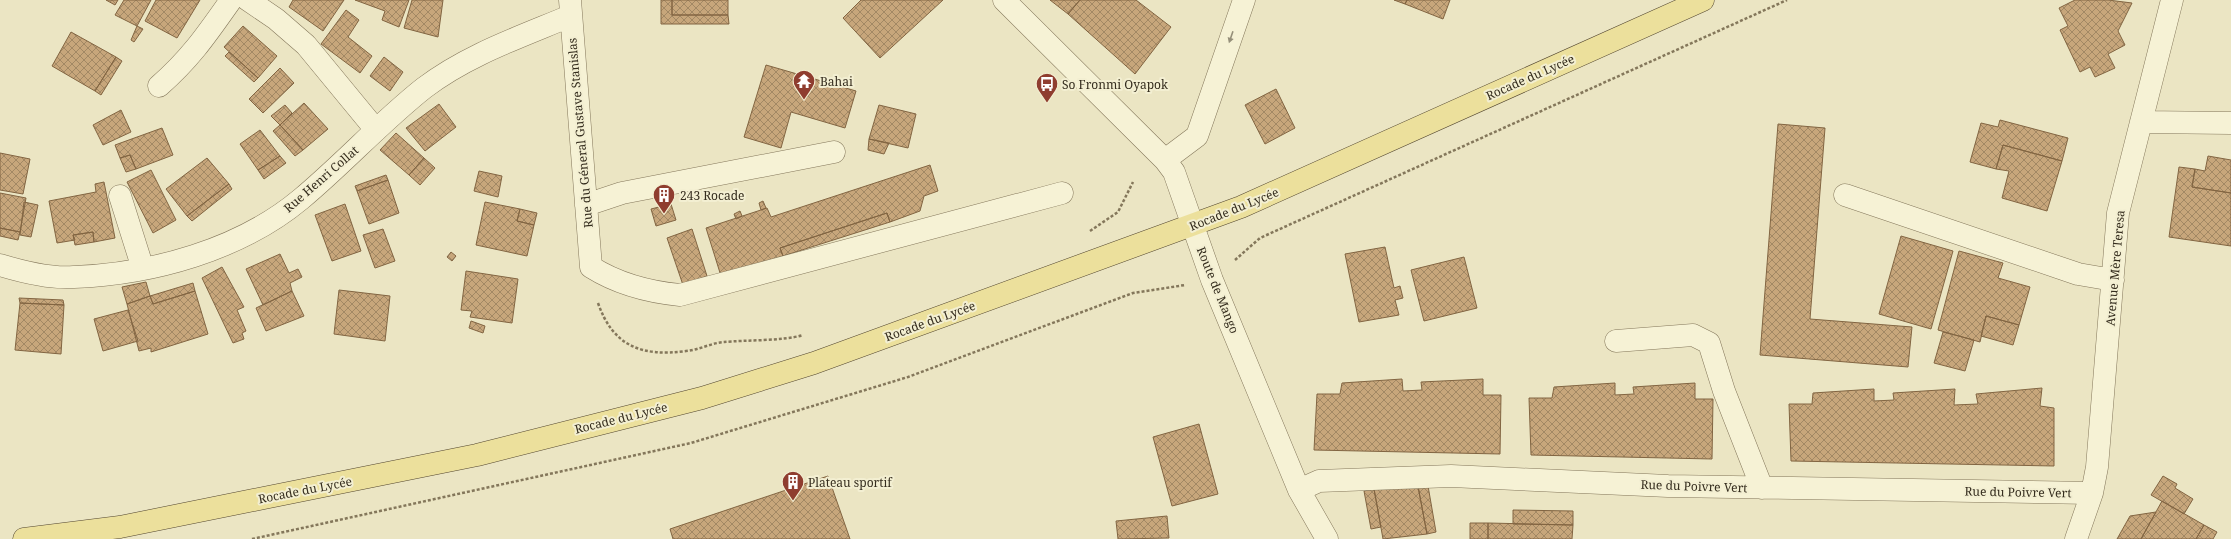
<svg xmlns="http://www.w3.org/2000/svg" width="2231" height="539" font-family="'Noto Serif',serif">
  <defs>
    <pattern id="building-cross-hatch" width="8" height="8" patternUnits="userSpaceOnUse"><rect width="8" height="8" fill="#c7a67b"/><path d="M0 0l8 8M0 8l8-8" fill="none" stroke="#a28864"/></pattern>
  </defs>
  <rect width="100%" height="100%" fill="#ebe5c3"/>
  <path fill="url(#building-cross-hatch)" stroke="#826542" d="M 106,0 L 118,0 L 115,5 Z
    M 124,0 L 151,0 L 137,26 L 115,15 Z
    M 156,0 L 200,0 L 177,38 L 145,21 Z
    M 293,0 L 344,0 L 323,31 L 289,7 Z
    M 355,0 L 409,0 L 399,27 L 382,20 L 385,11 Z
    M 412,0 L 443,0 L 438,37 L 404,28 Z
    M 661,0 L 672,0 L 672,15 L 728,15 L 729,24 L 661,24 Z
    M 672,0 L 728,0 L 728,15 L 672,15 Z
    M 861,0 L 943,0 L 880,58 L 843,18 Z
    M 1050,0 L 1080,0 L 1068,14 Z
    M 1080,0 L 1136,0 L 1171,27 L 1135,74 L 1068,14 Z
    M 1394,0 L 1407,0 L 1405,4 Z
    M 1407,0 L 1450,0 L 1443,19 L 1405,4 Z
    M 2075,0 L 2108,0 L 2132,3 L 2118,31 L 2125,45 L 2108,54 L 2115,68 L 2095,77 L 2090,67 L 2080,72 L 2060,30 L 2068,26 L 2059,8 Z
    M 346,10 L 359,20 L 348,37 L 372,56 L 360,73 L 321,44 Z
    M 137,26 L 143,29 L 134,42 L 131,40 Z
    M 243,26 L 277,56 L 258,78 L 224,47 Z
    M 71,32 L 116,57 L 95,91 L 52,66 Z
    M 229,52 L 258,78 L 254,82 L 225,56 Z
    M 116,57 L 122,61 L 101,95 L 95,91 Z
    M 384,57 L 403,72 L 390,91 L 370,76 Z
    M 766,65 L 856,91 L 845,128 L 791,112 L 781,148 L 744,137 Z
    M 280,68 L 294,83 L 263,113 L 249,99 Z
    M 1276,89 L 1295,128 L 1265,144 L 1245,105 Z
    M 304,103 L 328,129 L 303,150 L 280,125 Z
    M 439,104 L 456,127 L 425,151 L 406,128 Z
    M 285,105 L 292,113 L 280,125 L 271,116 Z
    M 879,105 L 916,114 L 908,148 L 869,139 Z
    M 121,110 L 131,132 L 103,145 L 93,125 Z
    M 2000,120 L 2068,138 L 2062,161 L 2003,145 L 1996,169 L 1970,162 L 1981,123 L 1998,127 Z
    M 1778,124 L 1825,128 L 1810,319 L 1912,327 L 1908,367 L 1760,355 Z
    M 280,125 L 303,150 L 295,156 L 273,131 Z
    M 162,128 L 173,155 L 136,169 L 130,155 L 120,158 L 115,145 Z
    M 260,130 L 280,156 L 258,170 L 240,144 Z
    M 396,133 L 424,158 L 409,175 L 380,150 Z
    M 869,139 L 889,143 L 884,154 L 868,150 Z
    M 2003,145 L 2062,161 L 2047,211 L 2002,198 L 2009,171 L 1996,169 Z
    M 0,153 L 30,159 L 23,194 L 0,190 Z
    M 130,155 L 136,169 L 126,172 L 120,158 Z
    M 280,156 L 286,163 L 264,179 L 258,170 Z
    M 2208,156 L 2231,160 L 2231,193 L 2192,187 L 2195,169 L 2205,171 Z
    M 207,158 L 229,184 L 187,216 L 166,189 Z
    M 424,158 L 435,168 L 420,185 L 409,175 Z
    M 930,165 L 938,191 L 924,196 L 920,211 L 890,222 L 887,213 L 780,248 L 783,256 L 721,276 L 706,228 L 767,208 L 771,217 Z
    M 2179,167 L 2195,169 L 2192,187 L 2231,193 L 2231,246 L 2169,237 Z
    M 151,170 L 176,220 L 153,233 L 127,182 Z
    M 479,171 L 502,176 L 498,197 L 474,191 Z
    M 386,175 L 388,180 L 357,191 L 355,186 Z
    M 388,180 L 399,213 L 369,224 L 357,191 Z
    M 104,182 L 115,238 L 94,242 L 93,232 L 73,235 L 75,240 L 57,243 L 49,201 L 96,192 L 95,184 Z
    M 229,184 L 232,189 L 192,221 L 187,216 Z
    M 0,193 L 26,198 L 20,232 L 0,228 Z
    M 763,201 L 766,208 L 761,210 L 759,203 Z
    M 24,202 L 38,205 L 31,237 L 20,235 Z
    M 485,202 L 520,209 L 517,221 L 534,225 L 527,256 L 476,245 Z
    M 345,204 L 361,251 L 332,261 L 315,215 Z
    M 671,204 L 676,220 L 656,226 L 651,209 Z
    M 520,209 L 537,213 L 534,225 L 517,221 Z
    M 740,211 L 742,216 L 736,219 L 734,214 Z
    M 887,213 L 890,222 L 783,256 L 780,248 Z
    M 0,228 L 20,232 L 18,240 L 0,236 Z
    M 383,229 L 395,261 L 375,268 L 363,235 Z
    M 692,229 L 707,276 L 683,285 L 667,238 Z
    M 93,232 L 94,242 L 75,245 L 73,235 Z
    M 1901,236 L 1953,251 L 1931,329 L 1879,314 Z
    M 1385,247 L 1394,288 L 1400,286 L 1403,298 L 1395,300 L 1399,315 L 1359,322 L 1345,254 Z
    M 1959,251 L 2003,263 L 1998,278 L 2030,287 L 2019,325 L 1986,316 L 1980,342 L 1938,330 Z
    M 451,252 L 456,256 L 452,261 L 447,257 Z
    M 280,254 L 289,273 L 298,269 L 302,277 L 290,283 L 292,291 L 263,305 L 246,269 Z
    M 1464,257 L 1477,308 L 1424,321 L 1411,270 Z
    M 222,267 L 244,307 L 237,310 L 246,331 L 242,333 L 244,339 L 233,343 L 202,278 Z
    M 466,271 L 518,279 L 512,323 L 470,317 L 472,311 L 461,310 Z
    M 146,282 L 150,296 L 127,304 L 122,287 Z
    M 193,283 L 195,291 L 153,304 L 150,296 Z
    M 339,290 L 390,296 L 385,341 L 334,334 Z
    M 195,291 L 208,334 L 151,352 L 151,348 L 139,351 L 127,304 L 150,296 L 153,304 Z
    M 292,291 L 304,316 L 266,331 L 256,308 Z
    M 19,298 L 63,300 L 64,305 L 20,303 Z
    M 20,303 L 64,305 L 61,354 L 15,350 Z
    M 128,310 L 138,341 L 103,351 L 94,319 Z
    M 1986,316 L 2019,325 L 2013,345 L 1981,336 Z
    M 471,321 L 485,326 L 483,333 L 469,328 Z
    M 1943,332 L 1974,340 L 1965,371 L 1934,363 Z
    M 1402,379 L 1403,391 L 1422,390 L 1421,382 L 1483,379 L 1483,395 L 1501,395 L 1500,454 L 1314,450 L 1317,394 L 1340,394 L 1342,383 Z
    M 1615,383 L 1615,395 L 1634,394 L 1633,387 L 1695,383 L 1695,399 L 1713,399 L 1712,459 L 1531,455 L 1529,398 L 1552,398 L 1554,387 Z
    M 2042,388 L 2040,406 L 2054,408 L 2054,466 L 1791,461 L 1789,404 L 1812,404 L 1813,393 L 1874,389 L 1874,401 L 1894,400 L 1893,393 L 1955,389 L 1954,405 L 1978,404 L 1976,394 Z
    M 1199,424 L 1218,494 L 1172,506 L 1153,437 Z
    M 828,476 L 850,539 L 673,539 L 670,529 Z
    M 2163,476 L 2177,484 L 2175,488 L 2193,499 L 2184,514 L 2151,495 Z
    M 1427,480 L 1436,532 L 1427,534 L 1417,481 Z
    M 1417,481 L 1427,534 L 1383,539 L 1374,489 Z
    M 1374,489 L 1381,527 L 1371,529 L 1364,491 Z
    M 2162,501 L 2204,525 L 2196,539 L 2141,539 Z
    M 1513,510 L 1573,511 L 1573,525 L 1513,524 Z
    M 2156,512 L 2141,539 L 2117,539 L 2130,516 Z
    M 1167,516 L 1169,538 L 1118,539 L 1116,521 Z
    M 1470,523 L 1488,523 L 1488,539 L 1470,539 Z
    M 1488,523 L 1573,525 L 1572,539 L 1488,539 Z
    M 2204,525 L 2217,532 L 2213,539 L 2196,539 Z"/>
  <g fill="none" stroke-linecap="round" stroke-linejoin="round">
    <g stroke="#84775b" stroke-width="23">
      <path id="minor" d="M 248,0 L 276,19 L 306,45 L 376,130
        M 570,0 L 591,267 C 618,284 649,292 680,295 L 1062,193
        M 1004,0 L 1165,160 L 1174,172 L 1212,280 L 1299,490 L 1327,539
        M 159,86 C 191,58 207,34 231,0
        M 2141,122 L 2231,123
        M 1165,160 L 1197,136 L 1244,0
        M 1845,195 L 2078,274 L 2113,280
        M 120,196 L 143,269
        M 586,205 L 622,193 L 834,152
        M 0,265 C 23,272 50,279 74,277 C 152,274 240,250 301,199 C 343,164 381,122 424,88 C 467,55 520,37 570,16
        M 1616,341 L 1693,335 L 1709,343 L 1724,391 L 1762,488
        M 1299,490 L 1319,481 L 1451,476 L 1668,486 L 2092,493
        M 2076,539 L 2092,493 L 2097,467 L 2118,213 L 2172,0"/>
    </g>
    <g stroke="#52452f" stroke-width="23">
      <path id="major" d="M 24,539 L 120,527 L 477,455 L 702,398 L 814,363 L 1241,207 L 1703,0"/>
    </g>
    <path stroke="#84775b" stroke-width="2.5" stroke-dasharray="3 2" stroke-linecap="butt" d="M 1090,231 L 1118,212 L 1133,182
      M 1235,260 L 1260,238 L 1787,0
      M 598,303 C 613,346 641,357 686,351 C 699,350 711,343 724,342 C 745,340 784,341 803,335
      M 252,539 L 691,443 L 908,377 L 1133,293 L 1185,285"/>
    <use href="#minor" stroke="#f6f2d5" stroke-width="22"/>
    <use href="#major" stroke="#ece09c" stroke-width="22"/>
  </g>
  <defs><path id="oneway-solid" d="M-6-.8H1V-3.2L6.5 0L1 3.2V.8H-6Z"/></defs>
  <use fill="#96907a" href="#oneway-solid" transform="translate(1231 37) rotate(109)"/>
  <defs>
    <g id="temple-pin" transform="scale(1.15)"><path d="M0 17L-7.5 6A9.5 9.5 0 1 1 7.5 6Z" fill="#8f3d2f" stroke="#f3efd2"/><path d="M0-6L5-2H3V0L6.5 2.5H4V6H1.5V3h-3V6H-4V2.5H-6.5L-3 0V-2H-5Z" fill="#fff"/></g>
    <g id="bus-pin" transform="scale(1.15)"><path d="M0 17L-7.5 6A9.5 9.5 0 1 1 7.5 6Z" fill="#8f3d2f" stroke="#f3efd2"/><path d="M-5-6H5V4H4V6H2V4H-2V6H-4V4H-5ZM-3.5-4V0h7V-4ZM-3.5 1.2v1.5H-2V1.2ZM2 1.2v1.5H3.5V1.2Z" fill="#fff"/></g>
    <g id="building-pin" transform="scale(1.15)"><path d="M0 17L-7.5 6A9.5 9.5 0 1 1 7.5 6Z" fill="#8f3d2f" stroke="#f3efd2"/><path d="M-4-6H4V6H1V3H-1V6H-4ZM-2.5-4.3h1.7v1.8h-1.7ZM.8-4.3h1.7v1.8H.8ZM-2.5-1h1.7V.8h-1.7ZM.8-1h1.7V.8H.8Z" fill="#fff"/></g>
  </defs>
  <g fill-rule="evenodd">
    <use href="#temple-pin" x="804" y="81"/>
    <use href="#bus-pin" x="1047" y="84"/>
    <use href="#building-pin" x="664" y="195"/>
    <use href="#building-pin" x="793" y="482"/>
  </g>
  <g text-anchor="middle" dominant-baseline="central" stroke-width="4" stroke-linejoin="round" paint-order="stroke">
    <g font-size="12" fill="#352d1e" stroke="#f3efd2">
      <text transform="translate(1530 77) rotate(-24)">Rocade du Lycée</text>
      <text transform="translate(580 133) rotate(-95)">Rue du Géneral Gustave Stanislas</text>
      <text transform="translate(321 179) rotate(-41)">Rue Henri Collat</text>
      <text transform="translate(1234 209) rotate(-22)">Rocade du Lycée</text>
      <text transform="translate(2115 268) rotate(-85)">Avenue Mère Teresa</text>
      <text transform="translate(1218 290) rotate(68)">Route de Mango</text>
      <text transform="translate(930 321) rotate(-20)">Rocade du Lycée</text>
      <text transform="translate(621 418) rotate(-14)">Rocade du Lycée</text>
      <text transform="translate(1694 486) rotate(2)">Rue du Poivre Vert</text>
      <text transform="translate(305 490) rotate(-11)">Rocade du Lycée</text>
      <text transform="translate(2018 492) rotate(1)">Rue du Poivre Vert</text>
    </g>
    <g font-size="12" fill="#352d1e" stroke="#f3efd2" text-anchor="start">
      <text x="820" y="81">Bahai</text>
      <text x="1062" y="84">So Fronmi Oyapok</text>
      <text x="680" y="195">243 Rocade</text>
      <text x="808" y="482">Plateau sportif</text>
    </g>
  </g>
</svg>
